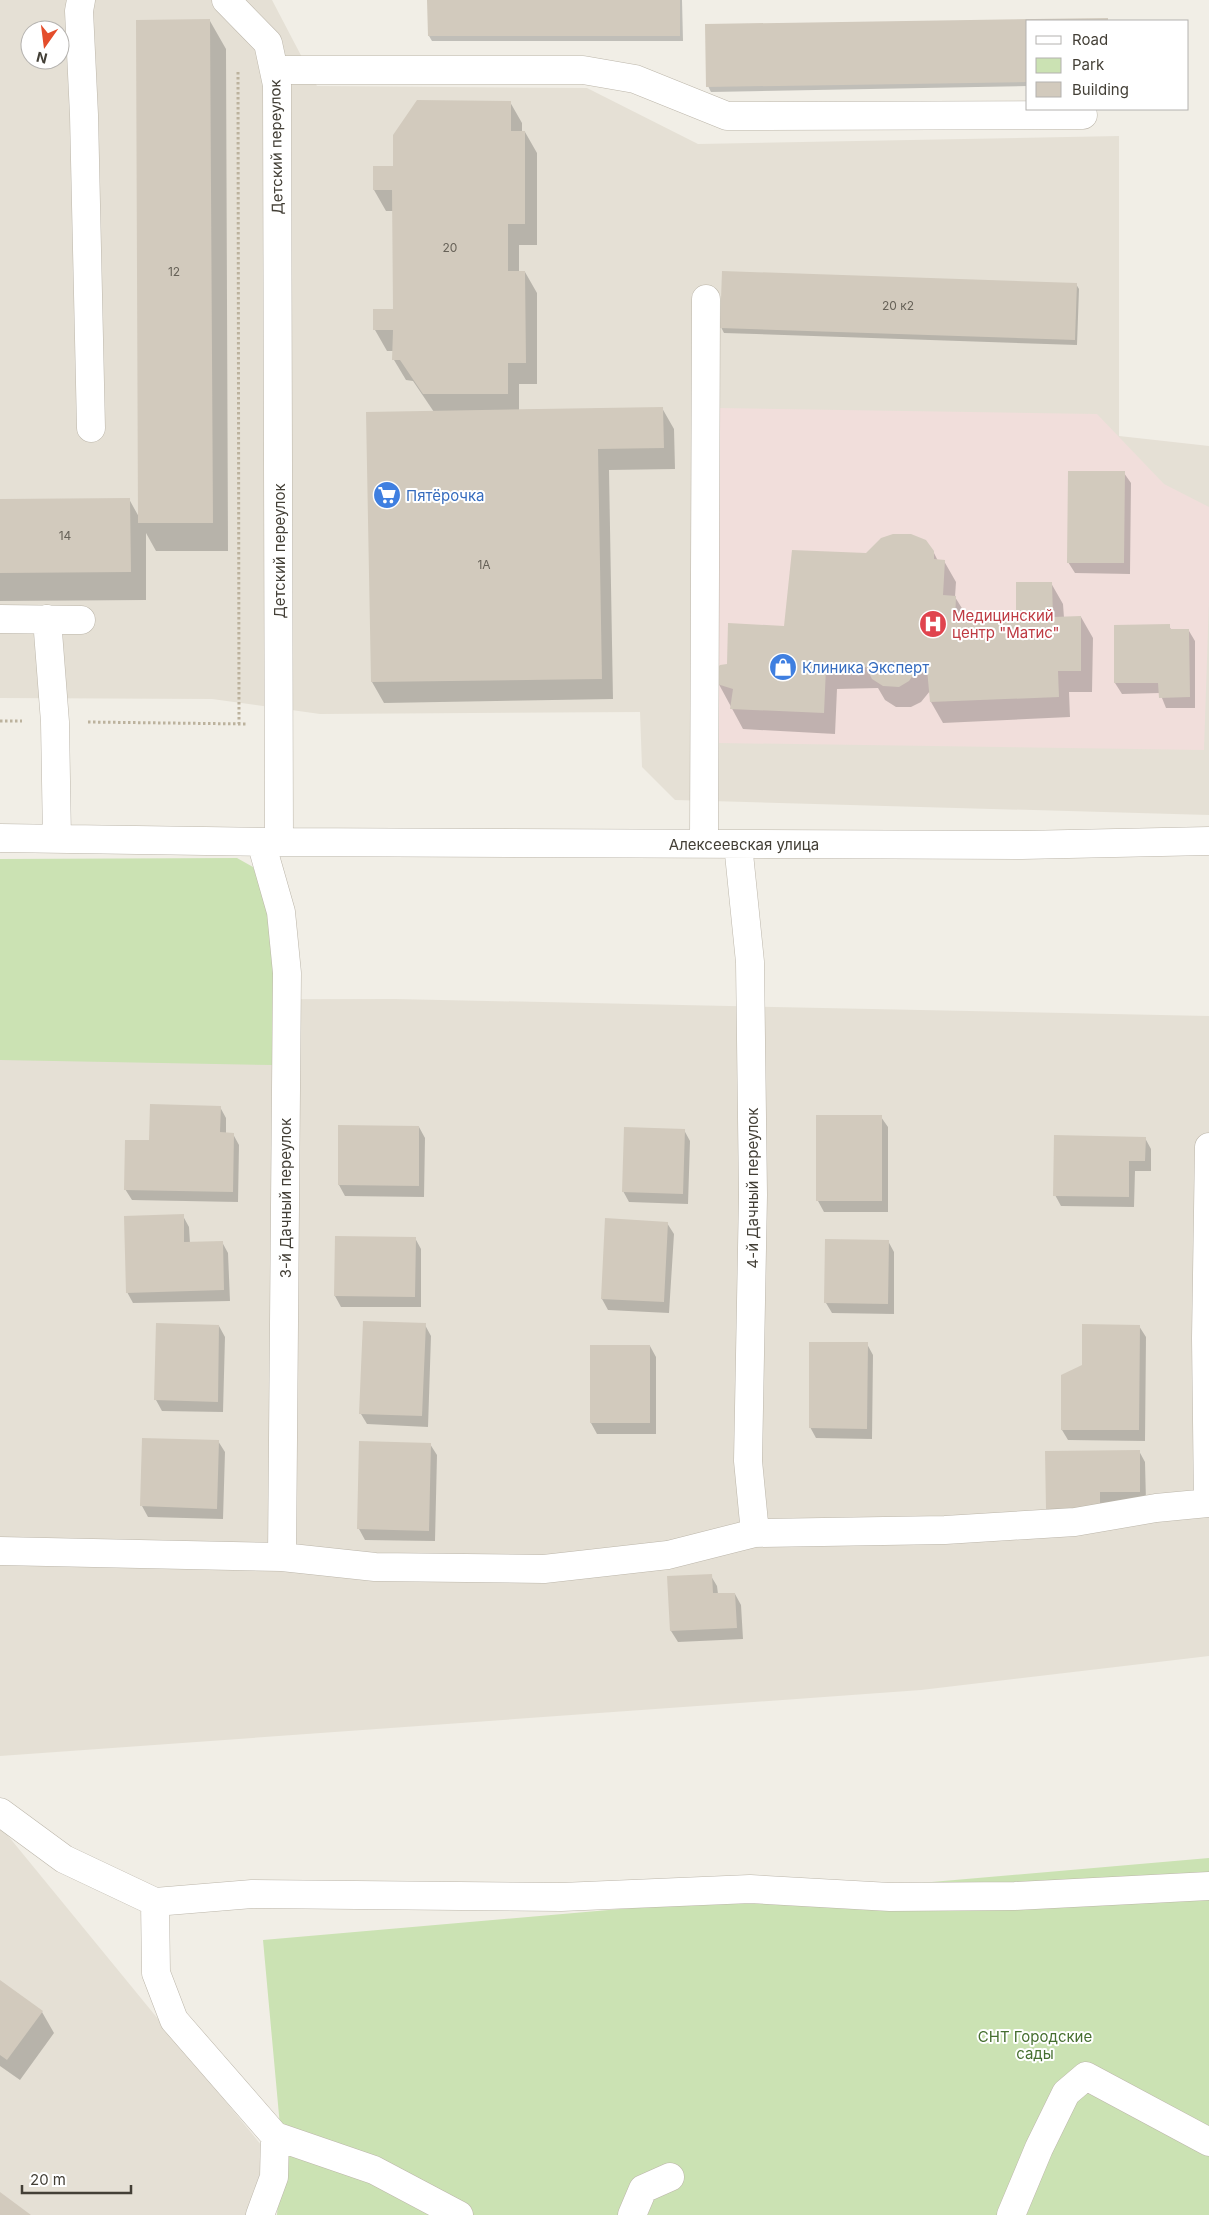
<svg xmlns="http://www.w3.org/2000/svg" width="1209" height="2215" font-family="Inter,sans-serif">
  <rect width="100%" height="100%" fill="#f1eee6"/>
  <path fill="#e5e0d5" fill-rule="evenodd" d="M 0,0 L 272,0 L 317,86 L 587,88 L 698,144 L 1119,136 L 1119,436 L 1209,446 L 1209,815 L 675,800 L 642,767 L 640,712 L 320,714 L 212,699 L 0,698 ZM 30,30 L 60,30 L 60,60 L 30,60 Z
    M 395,999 L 1209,1016 L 1209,1656 L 921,1690 L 0,1756 L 0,1000 Z
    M 0,1826 L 267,2152 L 262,2215 L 0,2215 Z"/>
  <path fill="#f1dedb" d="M 718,408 L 1097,414 L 1164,484 L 1209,507 L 1209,599 L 1204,750 L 719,743 Z"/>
  <path fill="#cbe2b3" d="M 237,858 L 253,867 L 268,902 L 275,987 L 273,1065 L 0,1060 L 0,859 Z
    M 1209,1858 L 1209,2215 L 277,2215 L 282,2148 L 263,1940 Z"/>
  <path fill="#0003" d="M 429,0 L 682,0 L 683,41 L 432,41 L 429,36 Z
    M 1107,19 L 1109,21 L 1028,21 L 1028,86 L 711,92 L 708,86 L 706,25 Z
    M 210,21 L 226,49 L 228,551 L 156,551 L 146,533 L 146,600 L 0,601 L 0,500 L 129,499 L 139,517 Z
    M 510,102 L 522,123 L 522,132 L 525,132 L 537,153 L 537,245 L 519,245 L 519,272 L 525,272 L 537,293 L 537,384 L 519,384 L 519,410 L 662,408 L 674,429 L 675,469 L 609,470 L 613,699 L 384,703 L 372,682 L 434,412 L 413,381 L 406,380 L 394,360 L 394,351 L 387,351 L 375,330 L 394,310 L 394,211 L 386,211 L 374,190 L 394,167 Z
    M 1076,284 L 1079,289 L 1077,345 L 724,333 L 721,327 Z
    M 1124,473 L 1131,483 L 1130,574 L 1075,573 L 1068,562 Z
    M 933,551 L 938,561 L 944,561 L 956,582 L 955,597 L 968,618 L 967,623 L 1017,620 L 1051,583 L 1063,604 L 1064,618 L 1081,617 L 1093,638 L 1092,692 L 1069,692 L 1070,717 L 943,723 L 931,702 L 930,691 L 921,702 L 911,707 L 896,707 L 885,700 L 878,688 L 837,689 L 835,734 L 743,729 L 715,677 L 728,665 L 785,627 L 867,554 Z
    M 1169,626 L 1172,631 L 1189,631 L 1195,641 L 1195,708 L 1166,708 L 1160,693 L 1122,694 L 1115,683 Z
    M 220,1107 L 226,1118 L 226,1134 L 233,1134 L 239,1145 L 238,1202 L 132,1200 L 125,1189 L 150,1141 Z
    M 817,1116 L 881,1117 L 888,1127 L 888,1212 L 824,1212 L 818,1201 Z
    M 419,1127 L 425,1138 L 424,1197 L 345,1196 L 339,1185 Z
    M 684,1130 L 690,1141 L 688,1204 L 629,1202 L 623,1191 Z
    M 1145,1138 L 1151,1149 L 1151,1171 L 1135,1171 L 1134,1207 L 1061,1206 L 1055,1195 Z
    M 183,1216 L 189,1227 L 190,1243 L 222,1242 L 228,1253 L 230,1301 L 133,1303 L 127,1292 Z
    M 667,1223 L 674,1234 L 669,1313 L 608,1310 L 602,1299 Z
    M 415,1238 L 421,1249 L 421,1307 L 341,1307 L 335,1296 Z
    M 888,1241 L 894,1252 L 894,1314 L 832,1313 L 826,1303 Z
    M 425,1325 L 431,1336 L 428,1427 L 367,1424 L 361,1414 Z
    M 219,1326 L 225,1337 L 223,1412 L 162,1411 L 156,1400 Z
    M 1139,1326 L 1146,1337 L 1145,1441 L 1068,1440 L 1062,1430 L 1083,1365 Z
    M 867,1344 L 873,1355 L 872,1439 L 816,1438 L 810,1427 Z
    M 650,1346 L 656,1357 L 656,1434 L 597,1434 L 591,1423 Z
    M 218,1441 L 225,1452 L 223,1519 L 148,1517 L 142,1506 Z
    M 430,1444 L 437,1455 L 435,1541 L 365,1540 L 359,1529 Z
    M 1139,1451 L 1145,1462 L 1146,1502 L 1105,1503 L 1106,1518 L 1053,1519 L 1047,1508 Z
    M 711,1576 L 717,1586 L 718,1594 L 735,1594 L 741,1605 L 743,1639 L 678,1642 L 671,1631 L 668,1577 Z
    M 0,1981 L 42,2012 L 54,2033 L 20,2080 L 0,2066 Z"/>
  <path fill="#d2cabd" d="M 427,0 L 680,0 L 680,36 L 428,36 Z
    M 1108,18 L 1108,21 L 1028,21 L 1028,82 L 706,87 L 705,24 Z
    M 210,19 L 213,523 L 138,523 L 136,20 Z
    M 417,100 L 511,101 L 511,131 L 525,131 L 525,224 L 508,224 L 508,271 L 525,271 L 526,363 L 508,363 L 508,394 L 423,394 L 400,360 L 392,360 L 393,330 L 373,330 L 373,309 L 393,309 L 392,190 L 373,190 L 373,166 L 393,166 L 393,135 Z
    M 722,271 L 1077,283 L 1075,340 L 720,328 Z
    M 663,407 L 664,448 L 598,449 L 602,679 L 371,682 L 366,412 Z
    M 1068,471 L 1125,471 L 1124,563 L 1067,563 Z
    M 130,498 L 131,572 L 0,573 L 0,499 Z
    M 893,534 L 911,534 L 926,540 L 934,551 L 934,559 L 945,560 L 943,595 L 956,596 L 955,623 L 1016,619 L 1016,582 L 1052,582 L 1053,617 L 1081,616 L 1081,671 L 1058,671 L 1059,697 L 930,702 L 927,669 L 916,671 L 909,681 L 899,687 L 883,686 L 872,679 L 866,667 L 826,668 L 824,713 L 730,709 L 733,689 L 717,684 L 715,670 L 720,665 L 727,664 L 728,623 L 784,626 L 792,550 L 866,553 L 881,538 Z
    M 1170,624 L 1170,629 L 1189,629 L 1190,697 L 1159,698 L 1158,683 L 1114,683 L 1114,625 Z
    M 150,1104 L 221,1106 L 220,1132 L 234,1133 L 233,1192 L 124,1190 L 125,1140 L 149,1140 Z
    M 816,1115 L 882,1115 L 882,1201 L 816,1201 Z
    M 338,1125 L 419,1126 L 419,1186 L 338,1185 Z
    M 624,1127 L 685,1129 L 683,1194 L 622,1192 Z
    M 1054,1135 L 1146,1137 L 1145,1161 L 1129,1161 L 1129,1197 L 1053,1196 Z
    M 184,1214 L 184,1242 L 223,1241 L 224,1290 L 126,1293 L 124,1216 Z
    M 605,1218 L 668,1222 L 664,1302 L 601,1299 Z
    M 335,1236 L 416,1237 L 415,1297 L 334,1296 Z
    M 825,1239 L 889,1240 L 888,1304 L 824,1303 Z
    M 363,1321 L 426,1323 L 422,1416 L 359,1414 Z
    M 156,1323 L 219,1325 L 218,1402 L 154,1400 Z
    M 1082,1324 L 1140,1325 L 1139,1430 L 1061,1430 L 1061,1375 L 1082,1365 Z
    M 809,1342 L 868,1342 L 867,1429 L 809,1428 Z
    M 590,1345 L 650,1345 L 650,1423 L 590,1423 Z
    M 142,1438 L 219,1440 L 217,1509 L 140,1506 Z
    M 359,1441 L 431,1443 L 429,1531 L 357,1529 Z
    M 1140,1450 L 1140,1492 L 1100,1492 L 1100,1508 L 1046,1509 L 1045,1451 Z
    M 712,1574 L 713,1593 L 735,1593 L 737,1628 L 670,1631 L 667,1576 Z
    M 0,1980 L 43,2011 L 7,2060 L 0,2055 Z
    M 0,2192 L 31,2215 L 0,2215 Z"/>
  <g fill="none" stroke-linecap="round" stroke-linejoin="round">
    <g stroke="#bcb6aa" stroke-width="29">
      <path id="minor" d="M 81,0 L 79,11 L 84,115 L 91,428
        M 274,70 L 583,70 L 635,79 L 727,116 L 1083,115
        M 0,619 L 81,620
        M 47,619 L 55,722 L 57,839
        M 0,838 L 279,842 L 277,85 L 268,43 L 226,0
        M 261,842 L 281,912 L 287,973 L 282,1557
        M 279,842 L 1022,845 L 1209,841
        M 704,844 L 706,299
        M 738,844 L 750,962 L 753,1195 L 748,1461 L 755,1533
        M 1208,1503 L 1206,1338 L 1209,1147
        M 0,1551 L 282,1557 L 375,1567 L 544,1569 L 668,1555 L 755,1533 L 945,1530 L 1075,1522 L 1156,1508 L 1209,1503
        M 0,1812 L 64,1859 L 155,1902 L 156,1973 L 174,2020 L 275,2136 L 274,2177 L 260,2215
        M 155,1902 L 252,1894 L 561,1897 L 750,1889 L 890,1897 L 1015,1896 L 1209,1886
        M 275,2136 L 374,2170 L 459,2215
        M 632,2215 L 643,2189 L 670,2177
        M 1011,2215 L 1039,2148 L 1066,2093 L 1086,2076 L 1209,2142"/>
    </g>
    <path stroke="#bcb29d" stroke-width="3" stroke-dasharray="2.5 2.5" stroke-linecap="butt" d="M 238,72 L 239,724
      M 0,721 L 22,721
      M 88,722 L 247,724"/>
    <use href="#minor" stroke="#fff" stroke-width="28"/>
  </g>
  <defs>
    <g id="supermarket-disc" transform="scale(1.4375)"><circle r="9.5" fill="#3f7fe0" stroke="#fff"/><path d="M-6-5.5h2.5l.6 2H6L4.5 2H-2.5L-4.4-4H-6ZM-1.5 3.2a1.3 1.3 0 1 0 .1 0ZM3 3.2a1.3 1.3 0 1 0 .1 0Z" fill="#fff"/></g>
    <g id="hospital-disc" transform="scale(1.4375)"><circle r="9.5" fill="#e0444e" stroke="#fff"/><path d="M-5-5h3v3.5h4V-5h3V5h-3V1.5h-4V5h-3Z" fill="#fff"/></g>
    <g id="shop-disc" transform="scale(1.4375)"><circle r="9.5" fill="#3f7fe0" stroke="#fff"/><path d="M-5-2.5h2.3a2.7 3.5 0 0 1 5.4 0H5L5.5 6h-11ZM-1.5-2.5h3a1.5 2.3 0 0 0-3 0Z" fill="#fff"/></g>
  </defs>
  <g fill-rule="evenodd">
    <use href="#supermarket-disc" x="387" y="495"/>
    <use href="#hospital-disc" x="933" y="624"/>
    <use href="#shop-disc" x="783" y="667"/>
  </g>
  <g text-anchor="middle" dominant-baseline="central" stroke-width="4" stroke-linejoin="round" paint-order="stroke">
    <g font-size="12" fill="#676258">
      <text x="450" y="247">20</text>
      <text x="174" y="271">12</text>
      <text x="898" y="305">20 к2</text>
      <text x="65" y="535">14</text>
      <text x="484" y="564">1А</text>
    </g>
    <g font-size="15" fill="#433f36" stroke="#fff">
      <text transform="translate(276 147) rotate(-91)">Детский переулок</text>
      <text transform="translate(279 551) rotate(-90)">Детский переулок</text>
      <text x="744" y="844">Алексеевская улица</text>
      <text transform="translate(752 1188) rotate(-90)">4-й Дачный переулок</text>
      <text transform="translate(285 1198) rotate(-90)">3-й Дачный переулок</text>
    </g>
    <g font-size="15" fill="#366cbe" stroke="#fff" text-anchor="start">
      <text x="406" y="495">Пятёрочка</text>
      <text x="802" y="667">Клиника Эксперт</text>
    </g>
    <g font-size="15" fill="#be3a42" stroke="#fff" text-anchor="start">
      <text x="952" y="615">Медицинский<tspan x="952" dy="17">центр "Матис"</tspan></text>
    </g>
    <g font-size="15" fill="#466f30" stroke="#fff">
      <text x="1035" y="2036">СНТ Городские<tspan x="1035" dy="17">сады</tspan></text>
    </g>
  </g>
  <rect x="1026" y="20" width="162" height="90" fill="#ffffff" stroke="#b4b2af"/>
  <rect x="1036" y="36" width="25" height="8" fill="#ffffff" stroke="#b4b2af"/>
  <text x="1072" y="45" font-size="15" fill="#433f36">Road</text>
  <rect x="1036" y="58" width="25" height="15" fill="#cbe2b3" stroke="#b4b2af"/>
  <text x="1072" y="70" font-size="15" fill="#433f36">Park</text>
  <rect x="1036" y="82" width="25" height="15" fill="#d2cabd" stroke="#b4b2af"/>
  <text x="1072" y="95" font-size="15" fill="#433f36">Building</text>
  <g transform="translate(45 45) rotate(194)"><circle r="24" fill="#ffffff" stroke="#b4b2af"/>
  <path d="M0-4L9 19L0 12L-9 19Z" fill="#e44d2b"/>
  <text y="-8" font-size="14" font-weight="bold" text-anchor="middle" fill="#433f36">N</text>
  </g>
  <path d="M22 2185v8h109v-8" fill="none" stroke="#433f36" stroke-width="2.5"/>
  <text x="30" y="2185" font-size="15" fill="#433f36" stroke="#ffffff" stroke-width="4" paint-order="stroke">20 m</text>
</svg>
